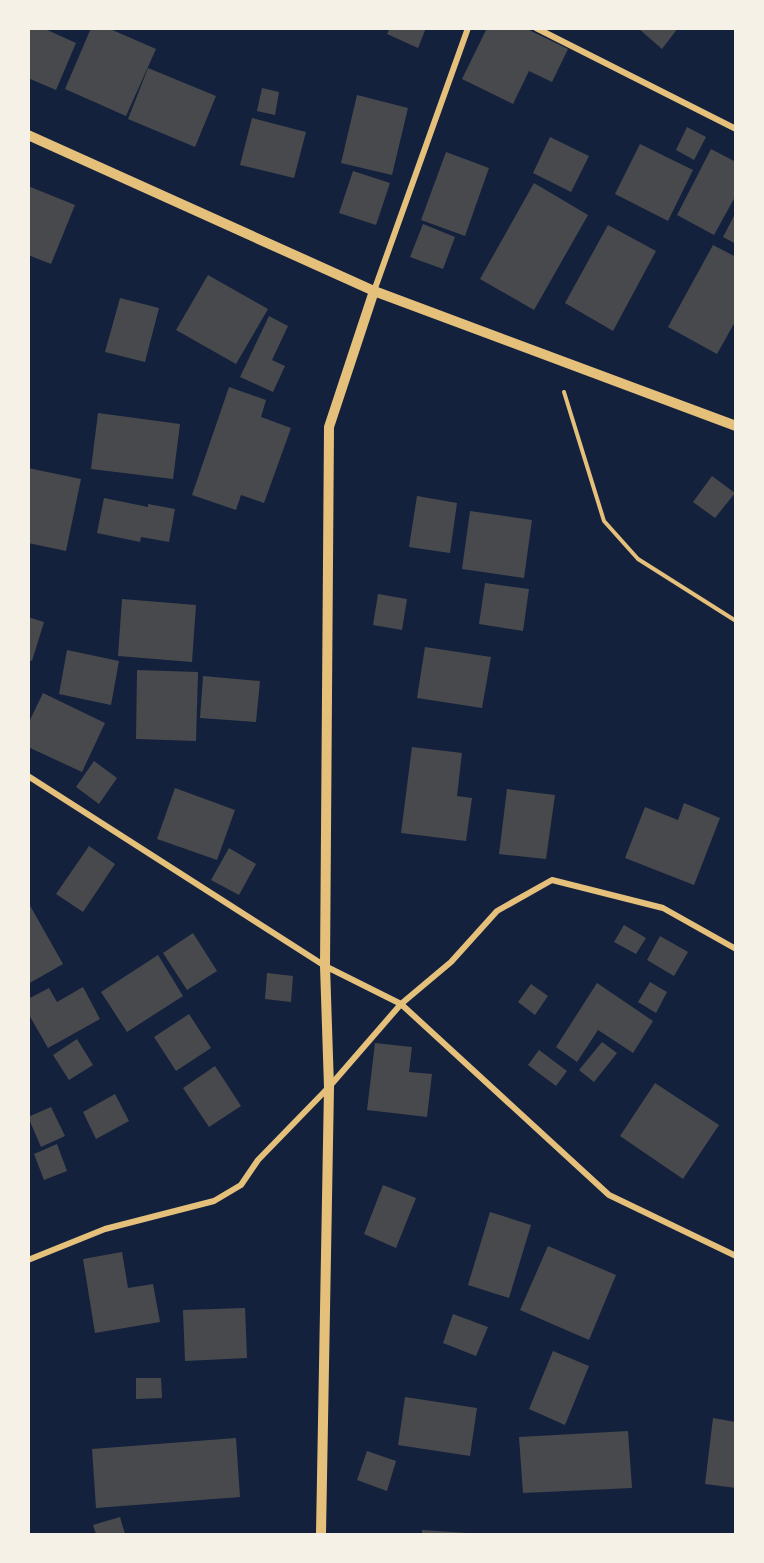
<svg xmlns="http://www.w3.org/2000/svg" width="764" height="1563" font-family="'Roboto Serif',serif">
  <rect width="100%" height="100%" fill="#14213d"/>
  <path fill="#48494c" d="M 28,28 L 43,28 L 76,43 L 56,90 L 28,78 Z
    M 91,28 L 108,28 L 156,49 L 126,116 L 65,89 Z
    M 390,28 L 426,28 L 418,48 L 387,34 Z
    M 487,28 L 525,28 L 568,49 L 552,82 L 529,71 L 513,104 L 462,79 Z
    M 638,28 L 678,28 L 662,49 Z
    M 148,68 L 216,96 L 195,147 L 128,119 Z
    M 262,88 L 279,92 L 275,115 L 257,111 Z
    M 357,95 L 408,108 L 392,175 L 341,163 Z
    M 252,118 L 306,132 L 294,178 L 240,165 Z
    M 687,127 L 706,137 L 694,160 L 676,150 Z
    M 550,137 L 589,156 L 571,192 L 533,173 Z
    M 640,144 L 693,170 L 668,221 L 615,194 Z
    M 711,149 L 736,162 L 736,195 L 714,235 L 677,215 Z
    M 446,152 L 489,168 L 465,236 L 421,220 Z
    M 353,171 L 390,183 L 376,225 L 339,213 Z
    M 534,183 L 588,215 L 534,310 L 480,279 Z
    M 28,186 L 75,205 L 51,264 L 28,255 Z
    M 736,212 L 736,244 L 723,237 Z
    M 423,224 L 455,237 L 443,269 L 410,257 Z
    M 608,225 L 656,251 L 613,331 L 565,303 Z
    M 713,245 L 736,257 L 736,320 L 717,354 L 668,327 Z
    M 208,275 L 268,309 L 236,364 L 176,330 Z
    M 120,298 L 159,308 L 145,362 L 105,352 Z
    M 269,316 L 288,326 L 272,360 L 285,366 L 273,392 L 240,377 Z
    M 229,387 L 266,400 L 261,417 L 291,428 L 264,503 L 241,495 L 236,510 L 192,495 Z
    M 98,413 L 180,424 L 173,479 L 91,469 Z
    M 28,468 L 81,479 L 66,551 L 28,543 Z
    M 712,476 L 735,493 L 715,518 L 693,502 Z
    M 417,496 L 457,503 L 450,553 L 409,547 Z
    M 104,498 L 148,507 L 148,504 L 175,509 L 169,542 L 141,537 L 140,542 L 97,533 Z
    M 470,511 L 532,520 L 524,578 L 462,569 Z
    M 485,583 L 529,589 L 523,631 L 479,624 Z
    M 378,594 L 407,599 L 402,630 L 373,625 Z
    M 122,599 L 196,605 L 192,662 L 118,656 Z
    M 28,617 L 44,622 L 32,661 L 28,660 Z
    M 425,647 L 491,657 L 482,708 L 417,698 Z
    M 67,650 L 119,661 L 111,705 L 59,694 Z
    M 137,670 L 198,672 L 196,741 L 136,739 Z
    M 203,676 L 260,681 L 256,722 L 200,718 Z
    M 43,693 L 105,723 L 82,772 L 28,747 L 28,724 Z
    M 412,747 L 462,753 L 457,796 L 472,798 L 466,841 L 401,833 Z
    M 94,761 L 117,778 L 99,804 L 76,787 Z
    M 175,788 L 235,810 L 217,860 L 157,839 Z
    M 507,789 L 555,795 L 546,859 L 499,854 Z
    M 684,803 L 720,818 L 694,885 L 625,858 L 645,807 L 678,820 Z
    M 89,846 L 115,864 L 83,912 L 56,894 Z
    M 229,848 L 256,864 L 239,895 L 211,880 Z
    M 28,902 L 63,964 L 28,984 Z
    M 624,925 L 646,938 L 636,954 L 614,942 Z
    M 193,933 L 217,971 L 187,990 L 163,953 Z
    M 660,936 L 688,952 L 674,976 L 647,960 Z
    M 158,955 L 183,996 L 127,1032 L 101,992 Z
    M 267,973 L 293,976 L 291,1002 L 265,999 Z
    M 650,982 L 667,992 L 656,1013 L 638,1002 Z
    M 597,983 L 653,1021 L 633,1053 L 598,1030 L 577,1062 L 556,1047 Z
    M 531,984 L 548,996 L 535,1015 L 518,1002 Z
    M 83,987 L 100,1019 L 48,1048 L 28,1013 L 28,999 L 49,988 L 57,1002 Z
    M 189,1014 L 211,1048 L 176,1071 L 154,1037 Z
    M 77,1039 L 93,1065 L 69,1080 L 53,1055 Z
    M 602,1042 L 617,1053 L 594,1082 L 579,1070 Z
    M 375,1043 L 412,1047 L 409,1072 L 432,1074 L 427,1117 L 367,1110 Z
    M 539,1050 L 567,1071 L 556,1086 L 528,1065 Z
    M 215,1066 L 241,1106 L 209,1127 L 183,1088 Z
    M 655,1083 L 719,1125 L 683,1179 L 620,1136 Z
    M 115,1094 L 129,1121 L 96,1139 L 83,1112 Z
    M 51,1107 L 65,1136 L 41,1147 L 28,1117 Z
    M 57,1144 L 67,1171 L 44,1180 L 34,1154 Z
    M 383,1185 L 416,1198 L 396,1248 L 364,1234 Z
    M 490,1212 L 531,1225 L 509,1298 L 468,1285 Z
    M 548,1246 L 616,1275 L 589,1340 L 520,1310 Z
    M 122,1252 L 128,1288 L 153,1284 L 160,1322 L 95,1333 L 83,1259 Z
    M 245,1308 L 247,1358 L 185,1361 L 183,1310 Z
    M 453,1314 L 488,1327 L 476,1356 L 443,1343 Z
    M 553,1351 L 589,1366 L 565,1425 L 529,1409 Z
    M 136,1378 L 161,1378 L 162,1398 L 136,1399 Z
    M 405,1397 L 477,1408 L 470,1456 L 398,1445 Z
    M 713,1418 L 736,1422 L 736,1488 L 705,1484 Z
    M 628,1431 L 632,1488 L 523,1493 L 519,1437 Z
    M 236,1438 L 240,1497 L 96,1508 L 92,1449 Z
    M 367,1451 L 396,1461 L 387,1491 L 357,1480 Z
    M 120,1517 L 125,1534 L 96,1534 L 93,1525 Z
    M 422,1530 L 467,1533 L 467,1534 L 422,1534 Z"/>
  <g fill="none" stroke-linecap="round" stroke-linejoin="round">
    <path stroke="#e5c07b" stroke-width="4" d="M 564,392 L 604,521 L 638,559 L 736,621"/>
    <path stroke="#e5c07b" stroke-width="6" d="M 536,28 L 736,129
      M 374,291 L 468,28
      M 28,776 L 325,966 L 401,1004 L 609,1195 L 736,1256
      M 28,1260 L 105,1229 L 214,1201 L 241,1185 L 258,1160 L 329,1087 L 401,1004 L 451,962 L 497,911 L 552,880 L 663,908 L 736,949"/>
    <path stroke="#e5c07b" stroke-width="10" d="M 28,135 L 374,291 L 736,426
      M 321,1534 L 329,1087 L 325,966 L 329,427 L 374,291"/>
  </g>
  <rect width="764" height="1563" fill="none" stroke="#f6f1e7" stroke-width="60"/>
</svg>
